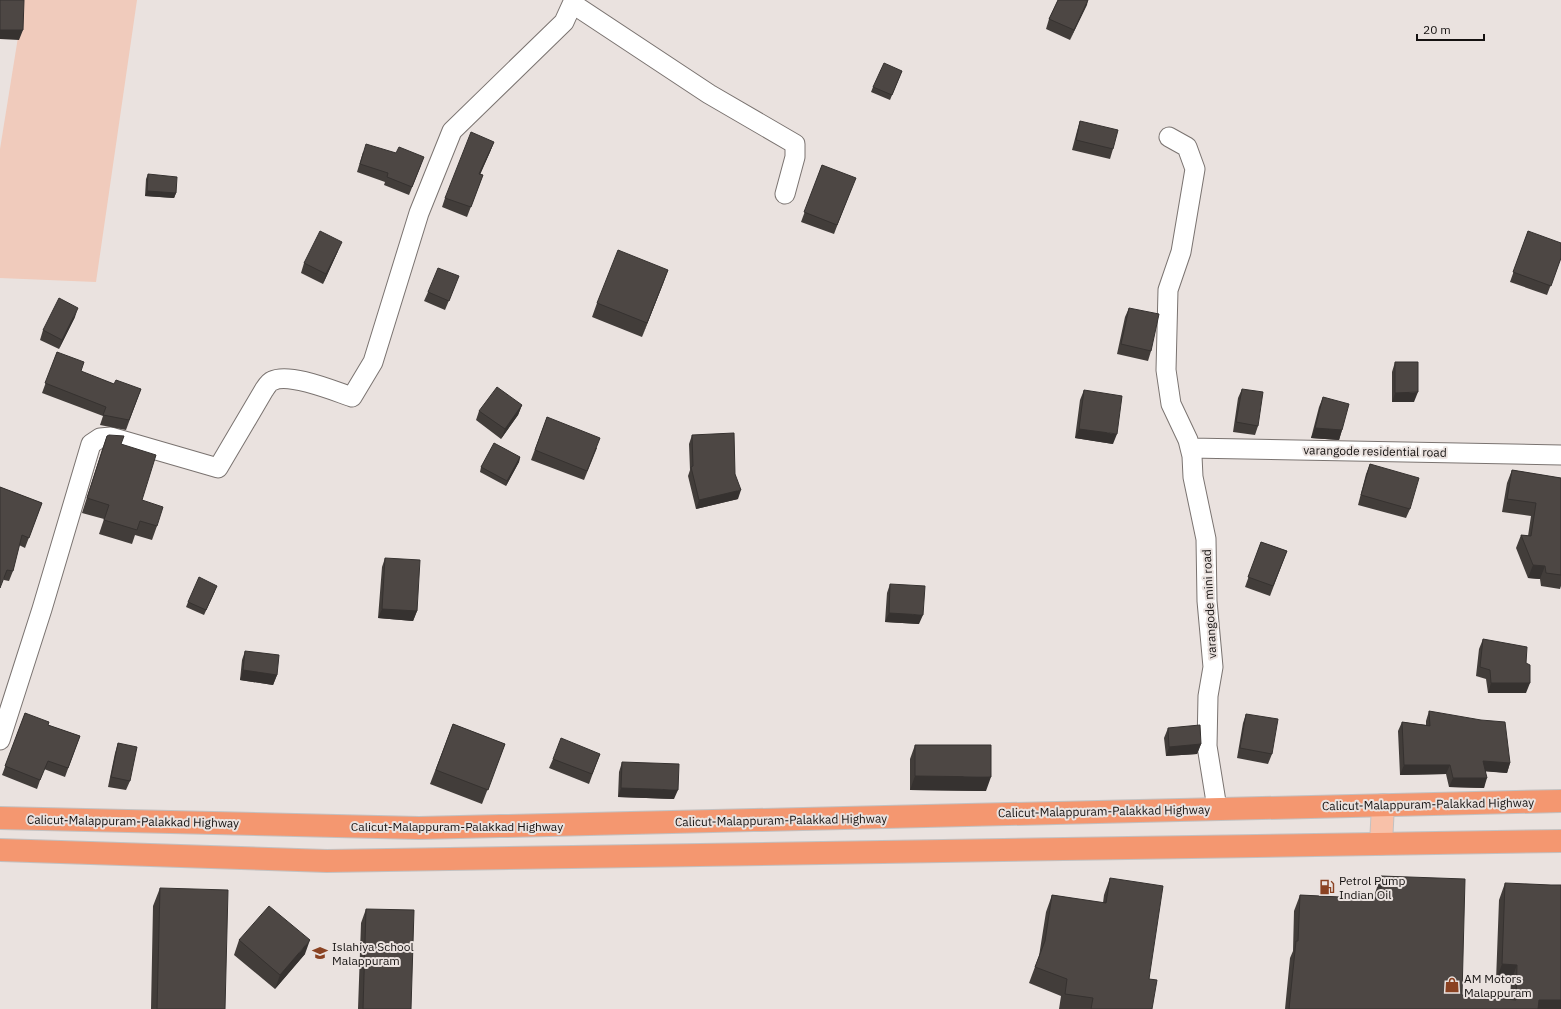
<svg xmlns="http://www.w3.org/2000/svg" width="1561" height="1009" font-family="'IBM Plex Sans',sans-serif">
  <rect width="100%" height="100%" fill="#eae2df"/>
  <path fill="#f0cbbc" d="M 24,0 L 137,0 L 96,282 L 0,278 L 0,149 Z"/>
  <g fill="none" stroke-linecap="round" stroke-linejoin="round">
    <g stroke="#7a7370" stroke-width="21">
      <path id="street" d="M 573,4 L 709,94 L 795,144 L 795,157 L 785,194
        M 1169,137 L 1187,147 L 1195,169 L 1181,252 L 1168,290 L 1166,370 L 1171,404 L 1188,440 L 1192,456 L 1193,477 L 1206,539 L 1207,601 L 1213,667 L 1208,696 L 1207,746 L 1217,808
        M 1190,448 L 1561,455
        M 0,740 L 42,609 L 91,444 L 100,438 L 111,437 L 218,468 L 264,390 C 266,387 269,382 272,381 C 289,372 334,391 352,397 L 373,362 L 419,213 L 452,131 L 564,22 L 574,0"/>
    </g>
    <g stroke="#c2c1c1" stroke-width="24">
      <path id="primary" d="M 1381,844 L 1383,805"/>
    </g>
    <g stroke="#c2c1c1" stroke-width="24">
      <path id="highway" d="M 0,818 L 419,828 L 1561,801
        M 0,850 L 327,861 L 1561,841"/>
    </g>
    <use href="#street" stroke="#fff" stroke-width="19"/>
    <use href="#primary" stroke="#f8c1a9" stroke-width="22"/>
    <use href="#highway" stroke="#f49770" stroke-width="22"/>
  </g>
  <path fill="#423d3a" d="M 1058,0 L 1088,0 L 1070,40 L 1046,29 L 1049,19 Z
    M 902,71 L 890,100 L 871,92 L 873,87 Z
    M 1080,121 L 1113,149 L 1110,159 L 1072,150 L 1077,131 Z
    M 494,142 L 490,152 L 480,174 L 483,175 L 467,217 L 442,207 L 445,198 Z
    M 363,152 L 421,165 L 409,195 L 384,185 L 385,182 L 357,172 Z
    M 822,165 L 852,187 L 834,234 L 801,222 Z
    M 148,174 L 176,193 L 174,198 L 145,196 L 146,179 Z
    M 1528,231 L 1561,258 L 1547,295 L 1510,282 Z
    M 338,251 L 323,284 L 301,273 L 304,263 Z
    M 668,270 L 642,337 L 592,317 L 597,303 Z
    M 455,286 L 445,310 L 424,301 L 428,292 Z
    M 1129,308 L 1151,351 L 1148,361 L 1117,354 L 1125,317 Z
    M 75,317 L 59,349 L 40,340 L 43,330 Z
    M 57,352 L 81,372 L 114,384 L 141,389 L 126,430 L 100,425 L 103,416 L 42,393 Z
    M 1395,362 L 1414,402 L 1392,402 L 1392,372 Z
    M 1242,389 L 1258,426 L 1255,435 L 1233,432 L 1238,398 Z
    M 1084,390 L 1113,444 L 1075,438 L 1080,400 Z
    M 1323,397 L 1342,430 L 1339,440 L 1311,438 L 1319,407 Z
    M 522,405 L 518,415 L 501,439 L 476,420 L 479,411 Z
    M 547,417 L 597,448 L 584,480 L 531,460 Z
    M 692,435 L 735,474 L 738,499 L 696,509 L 688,476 L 690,470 L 689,444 Z
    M 107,436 L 121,444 L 142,500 L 157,526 L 152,540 L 135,535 L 132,544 L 99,534 L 104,519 L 82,513 L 102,450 Z
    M 520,457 L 519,462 L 506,486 L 480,472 L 481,467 Z
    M 1370,464 L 1410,509 L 1406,518 L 1358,505 L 1366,474 Z
    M 1512,470 L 1561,478 L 1561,586 L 1560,589 L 1541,586 L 1540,579 L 1528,578 L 1516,548 L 1521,535 L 1528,536 L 1531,516 L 1502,512 L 1507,483 Z
    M 0,487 L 42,503 L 25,548 L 19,545 L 13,571 L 9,581 L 4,580 Z
    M 1261,542 L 1287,551 L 1270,596 L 1245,587 Z
    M 385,558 L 417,611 L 413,621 L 378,618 L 382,567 Z
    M 890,584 L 919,624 L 885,622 L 887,593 Z
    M 215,591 L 204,615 L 186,607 L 188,602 Z
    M 1483,639 L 1526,663 L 1526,693 L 1488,693 L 1486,679 L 1476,676 L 1479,649 Z
    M 245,651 L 277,675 L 273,685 L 240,680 L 242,660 Z
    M 1429,711 L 1510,763 L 1507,773 L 1486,771 L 1484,788 L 1449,787 L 1446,774 L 1400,775 L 1398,731 L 1402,722 L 1426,725 L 1426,721 Z
    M 25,713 L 48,725 L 80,736 L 65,777 L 44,769 L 37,789 L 2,775 Z
    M 1246,714 L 1272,754 L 1268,764 L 1237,758 L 1243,723 Z
    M 453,724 L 505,744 L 482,804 L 430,784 Z
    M 1168,728 L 1201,744 L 1197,754 L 1166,756 L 1164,738 Z
    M 118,743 L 130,781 L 126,790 L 108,787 L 115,753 Z
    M 915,745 L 986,791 L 910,790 L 910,759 Z
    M 600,754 L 589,784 L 549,768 L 553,759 Z
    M 622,762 L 674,799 L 618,797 L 619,772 Z
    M 1381,876 L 1462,995 L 1510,1000 L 1511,981 L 1496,981 L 1499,900 L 1505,883 L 1561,1009 L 1285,1009 L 1290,958 L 1293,951 L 1294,911 L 1300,895 L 1375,899 L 1375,893 Z
    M 1110,878 L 1149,979 L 1152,1009 L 1059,1009 L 1061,996 L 1029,983 L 1039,956 L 1046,912 L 1052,895 L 1103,903 L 1104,895 Z
    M 160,888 L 225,1009 L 151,1009 L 153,906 Z
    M 366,909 L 411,1009 L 358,1009 L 361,923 Z
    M 239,940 L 305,954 L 275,989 L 234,955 Z"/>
  <path fill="#363230" d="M 1088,0 L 1087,5 L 1070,40 L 1074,30 Z
    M 0,30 L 23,30 L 19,40 L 0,39 Z
    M 494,142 L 490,152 L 476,184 L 479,174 Z
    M 147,191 L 176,193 L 174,198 L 145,196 Z
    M 342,242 L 338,251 L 323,284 L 326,274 Z
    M 668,270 L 663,284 L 642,337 L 647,323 Z
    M 78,308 L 75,317 L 59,349 L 62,340 Z
    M 1418,392 L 1414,402 L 1392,402 L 1395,393 Z
    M 522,405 L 518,415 L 501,439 L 505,429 Z
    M 1315,428 L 1342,430 L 1339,440 L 1311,438 Z
    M 1079,429 L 1117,434 L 1113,444 L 1075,438 Z
    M 520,457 L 519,462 L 506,486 L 507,481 Z
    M 741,490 L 738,499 L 696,509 L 699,500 Z
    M 1533,565 L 1545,566 L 1540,579 L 1528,578 Z
    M 382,609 L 417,611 L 413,621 L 378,618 Z
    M 889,613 L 923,615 L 919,624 L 885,622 Z
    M 243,670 L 277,675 L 273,685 L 240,680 Z
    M 1491,683 L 1530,683 L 1526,693 L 1488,693 Z
    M 1201,744 L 1197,754 L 1166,756 L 1169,747 Z
    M 1483,761 L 1510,763 L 1507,773 L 1480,771 Z
    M 1404,765 L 1450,765 L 1446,774 L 1400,775 Z
    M 915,776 L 991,777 L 986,791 L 910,790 Z
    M 1453,778 L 1487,778 L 1484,788 L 1449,787 Z
    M 621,788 L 678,790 L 674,799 L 618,797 Z
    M 310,940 L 305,954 L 275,989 L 280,975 Z
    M 1502,964 L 1517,965 L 1511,981 L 1496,981 Z
    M 1539,1000 L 1561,1000 L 1561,1009 L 1536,1009 Z"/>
  <path fill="#4d4744" stroke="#363230" d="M 0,0 L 24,0 L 23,30 L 0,30 Z
    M 1058,0 L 1088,0 L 1074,30 L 1049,19 Z
    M 884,63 L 902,71 L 892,95 L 873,87 Z
    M 1080,121 L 1118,130 L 1113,149 L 1076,140 Z
    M 471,132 L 494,142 L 479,174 L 483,175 L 471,207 L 445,198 Z
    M 366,144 L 396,153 L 399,147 L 424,157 L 412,187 L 387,177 L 388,173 L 360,164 Z
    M 822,165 L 856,178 L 837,225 L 804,212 Z
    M 148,174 L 177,177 L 176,193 L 147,191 Z
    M 320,231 L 342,242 L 326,274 L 304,263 Z
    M 1528,231 L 1561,243 L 1561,258 L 1551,286 L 1513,272 Z
    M 618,250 L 668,270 L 647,323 L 597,303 Z
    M 438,268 L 459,276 L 449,301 L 428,292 Z
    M 59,298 L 78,308 L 62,340 L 43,330 Z
    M 1129,308 L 1159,314 L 1151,351 L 1121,344 Z
    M 57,352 L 84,362 L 81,371 L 114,384 L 116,380 L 141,389 L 129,420 L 103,415 L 106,407 L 45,383 Z
    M 1395,362 L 1418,362 L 1418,392 L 1395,393 Z
    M 497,387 L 522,405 L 505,429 L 479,411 Z
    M 1242,389 L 1263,392 L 1258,426 L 1236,422 Z
    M 1084,390 L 1122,396 L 1117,434 L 1079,429 Z
    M 1323,397 L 1349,404 L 1342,430 L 1315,428 Z
    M 547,417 L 600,438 L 587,471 L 535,450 Z
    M 734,433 L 735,474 L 741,490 L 699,500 L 691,467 L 693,466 L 692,435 Z
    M 109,435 L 124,436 L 121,444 L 156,455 L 142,500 L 163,507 L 157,526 L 140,521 L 137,530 L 104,520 L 109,505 L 87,498 L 107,436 Z
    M 494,443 L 520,457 L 507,481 L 481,467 Z
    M 1370,464 L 1419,478 L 1410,509 L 1361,495 Z
    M 1512,470 L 1561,478 L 1561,575 L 1546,573 L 1545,566 L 1533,565 L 1521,535 L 1531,536 L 1536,503 L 1507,499 Z
    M 0,487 L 42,503 L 29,538 L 22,535 L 13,571 L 7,570 L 0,588 Z
    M 1261,542 L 1287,551 L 1273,586 L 1248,577 Z
    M 385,558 L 420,560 L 417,611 L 382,609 Z
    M 199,577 L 217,586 L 206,610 L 188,602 Z
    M 890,584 L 925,586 L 923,615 L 889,613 Z
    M 1483,639 L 1527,647 L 1526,663 L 1530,665 L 1530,683 L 1491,683 L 1490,670 L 1480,667 Z
    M 245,651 L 279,655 L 277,675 L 243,670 Z
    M 1429,711 L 1481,720 L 1505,722 L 1510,763 L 1483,761 L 1487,778 L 1453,778 L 1450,765 L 1404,765 L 1402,722 L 1430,726 Z
    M 25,713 L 49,722 L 48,725 L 80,736 L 68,768 L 48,761 L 40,780 L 5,766 Z
    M 1246,714 L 1278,719 L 1272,754 L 1240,748 Z
    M 453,724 L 505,744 L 488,790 L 436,770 Z
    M 1200,725 L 1201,744 L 1169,747 L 1168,728 Z
    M 561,738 L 600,754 L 592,774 L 553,759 Z
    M 118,743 L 137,747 L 130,781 L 111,777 Z
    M 915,745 L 991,745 L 991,777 L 915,776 Z
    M 622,762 L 679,764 L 678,790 L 621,788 Z
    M 1381,876 L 1465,879 L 1462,995 L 1516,1000 L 1517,965 L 1502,964 L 1505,883 L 1551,885 L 1561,885 L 1561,1000 L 1539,1000 L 1538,1009 L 1289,1009 L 1296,941 L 1298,941 L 1300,895 L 1381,899 Z
    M 1110,878 L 1163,886 L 1149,979 L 1157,980 L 1152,1009 L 1091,1009 L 1093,998 L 1065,994 L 1067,979 L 1035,967 L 1045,941 L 1052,895 L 1106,903 Z
    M 160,888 L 228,890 L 225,1009 L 157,1009 Z
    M 269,906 L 310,940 L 280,975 L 239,940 Z
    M 366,909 L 414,910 L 411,1009 L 363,1009 Z"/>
  <defs>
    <g id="fuel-bare" transform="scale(1.2)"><path d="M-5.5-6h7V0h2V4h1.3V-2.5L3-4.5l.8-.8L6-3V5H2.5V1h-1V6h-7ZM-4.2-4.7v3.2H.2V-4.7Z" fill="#8a4222" stroke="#eae2df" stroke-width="2.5" paint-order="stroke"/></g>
    <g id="school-bare" transform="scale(1.2)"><path d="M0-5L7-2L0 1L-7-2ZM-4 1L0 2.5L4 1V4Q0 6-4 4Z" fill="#8a4222" stroke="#eae2df" stroke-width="2.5" paint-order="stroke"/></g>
    <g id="shop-bare" transform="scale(1.2)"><path d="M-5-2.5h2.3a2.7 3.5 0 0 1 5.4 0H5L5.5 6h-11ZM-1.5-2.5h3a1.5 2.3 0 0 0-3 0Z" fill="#8a4222" stroke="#eae2df" stroke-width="2.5" paint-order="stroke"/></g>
  </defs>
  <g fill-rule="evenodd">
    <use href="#fuel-bare" x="1327" y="887"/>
    <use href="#school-bare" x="320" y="953"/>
    <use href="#shop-bare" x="1452" y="985"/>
  </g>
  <g text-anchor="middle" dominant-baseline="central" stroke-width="4" stroke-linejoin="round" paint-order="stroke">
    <g font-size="12" fill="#151211" stroke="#eae2df">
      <text transform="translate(1375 451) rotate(1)">varangode residential road</text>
      <text transform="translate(1209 604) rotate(-93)">varangode mini road</text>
      <text transform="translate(1428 804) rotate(-1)">Calicut-Malappuram-Palakkad Highway</text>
      <text transform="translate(1104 811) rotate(-1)">Calicut-Malappuram-Palakkad Highway</text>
      <text transform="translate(781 820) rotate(-1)">Calicut-Malappuram-Palakkad Highway</text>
      <text transform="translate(133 821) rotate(1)">Calicut-Malappuram-Palakkad Highway</text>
      <text x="457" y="826">Calicut-Malappuram-Palakkad Highway</text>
    </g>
    <g font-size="12" fill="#151211" stroke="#eae2df" text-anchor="start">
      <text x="1339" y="880">Petrol Pump<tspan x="1339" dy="14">Indian Oil</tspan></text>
      <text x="332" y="946">Islahiya School<tspan x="332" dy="14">Malappuram</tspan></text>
      <text x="1464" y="978">AM Motors<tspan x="1464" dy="14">Malappuram</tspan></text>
    </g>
  </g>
  <path d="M1417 34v6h67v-6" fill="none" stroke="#151211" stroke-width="2"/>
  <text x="1423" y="34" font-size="12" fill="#151211" stroke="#eae2df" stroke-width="3" paint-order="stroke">20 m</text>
</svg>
